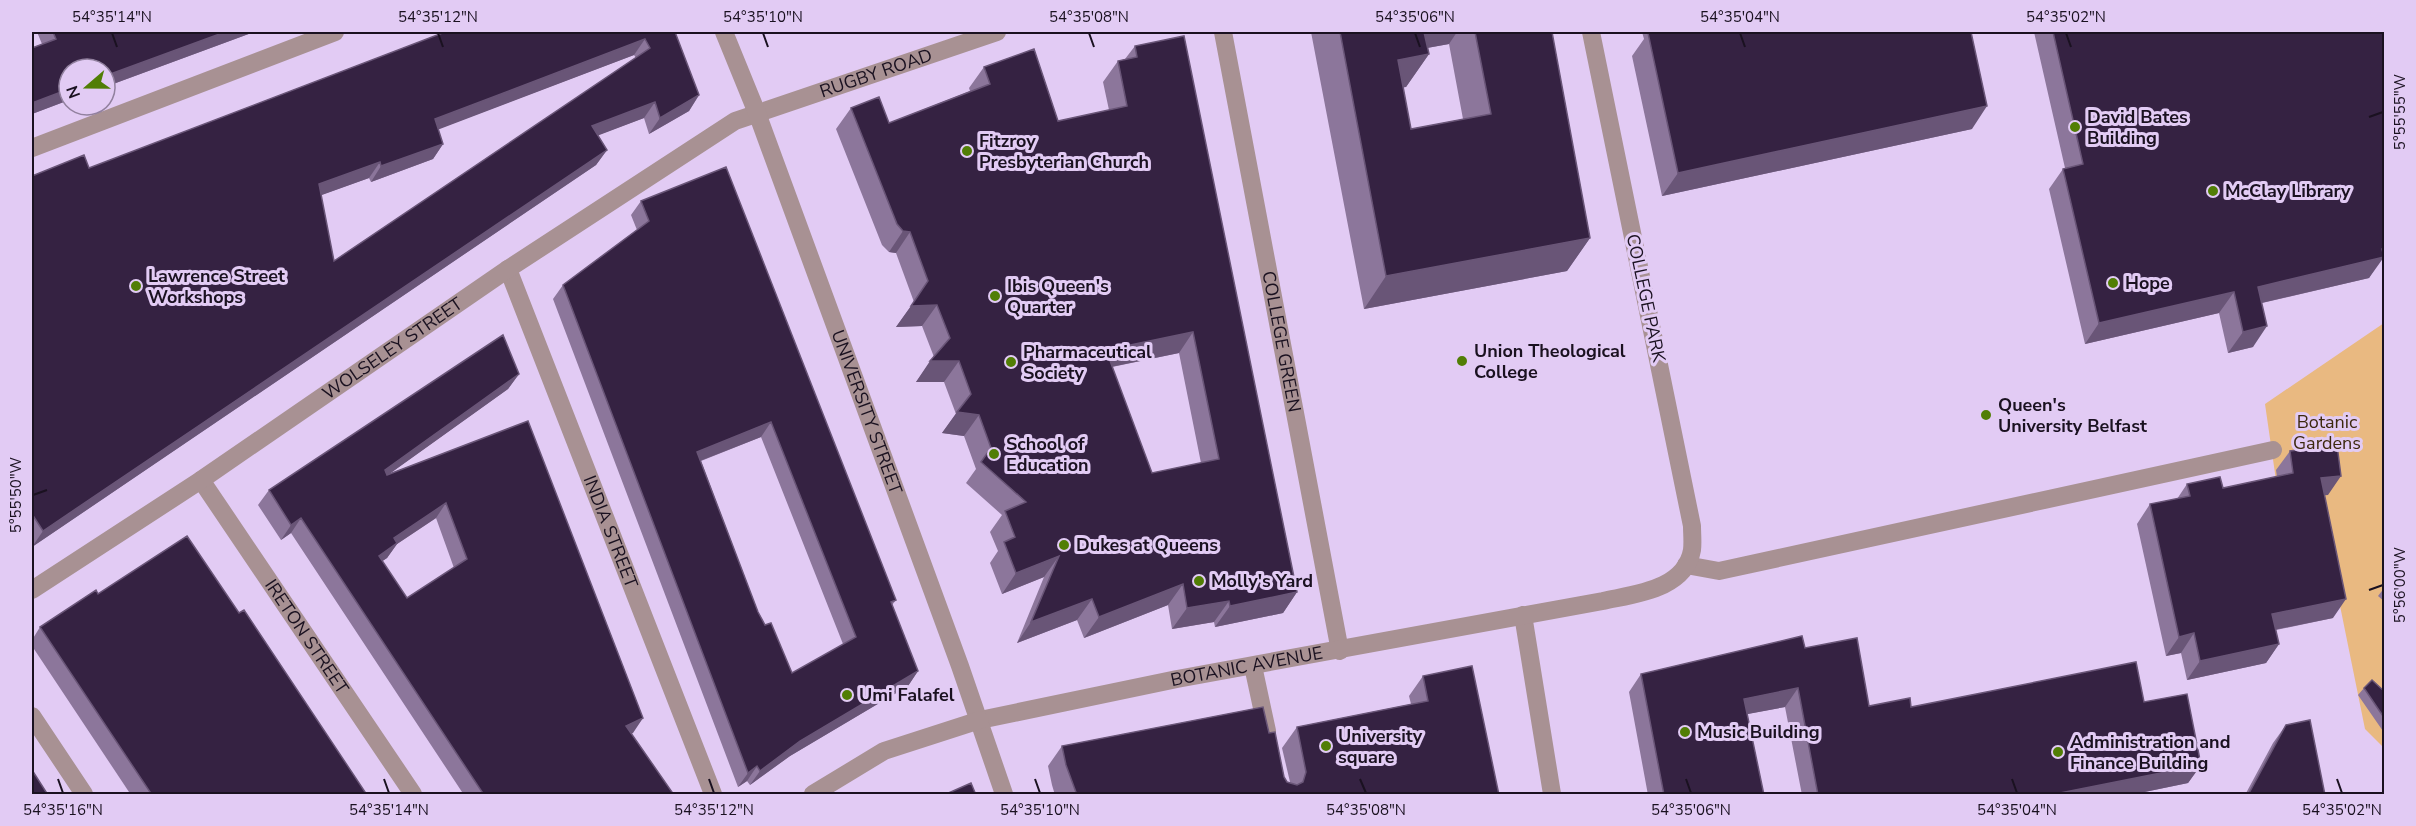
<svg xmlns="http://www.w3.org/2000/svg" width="2416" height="826" font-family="'Nunito Sans',sans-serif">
  <rect width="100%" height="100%" fill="#e2cbf4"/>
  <path fill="#e9b981" d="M 2384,323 L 2384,748 L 2365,729 L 2321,512 L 2279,501 L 2265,404 Z"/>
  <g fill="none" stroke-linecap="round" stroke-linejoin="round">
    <g stroke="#a89193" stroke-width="18">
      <path id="s1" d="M 1223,32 L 1340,651"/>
      <path d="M 32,148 L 335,32"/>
      <path id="s2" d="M 508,269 L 713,794"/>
      <path id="s3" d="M 201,480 L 413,794"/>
      <path d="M 1686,565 L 1719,571 L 2273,450"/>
      <path id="s4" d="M 32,590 L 201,480 L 508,269 L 735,121 L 997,32"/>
      <path d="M 1523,615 L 1552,794"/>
      <path d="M 1253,666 L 1267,731"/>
      <path d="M 32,716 L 84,794"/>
      <path id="s5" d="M 980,720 L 1177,679 L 1603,601 C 1634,594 1685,590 1692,550 C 1693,542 1692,534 1692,526 L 1591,32"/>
    </g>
    <g stroke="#a89193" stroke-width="18">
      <path id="s6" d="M 724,32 L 757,113 L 960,666 L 1004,794"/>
      <path d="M 813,794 L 884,751 L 980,720"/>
    </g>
  </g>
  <path fill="#8c769b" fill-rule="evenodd" d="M 37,32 L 254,32 L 105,87 L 105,69 L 69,100 L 32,114 L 32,48 L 42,44 Z
    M 675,32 L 699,95 L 689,111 L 649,134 L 644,118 L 598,135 L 607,150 L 596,165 L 32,547 L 32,176 L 89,168 ZM 634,55 L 636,58 L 334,261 L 321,195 L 369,178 L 371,182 L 433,159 L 443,144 L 438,129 Z
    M 1311,32 L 1552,32 L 1590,238 L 1567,271 L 1364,309 ZM 1449,44 L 1463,119 L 1411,129 L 1403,87 L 1406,87 L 1429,54 L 1427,48 Z
    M 1642,32 L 1971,32 L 1972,129 L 1662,196 L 1632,56 L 1644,39 Z
    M 2034,32 L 2385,32 L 2385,255 L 2383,255 L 2369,278 L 2262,303 L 2253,347 L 2228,353 L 2219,313 L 2085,344 L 2049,189 L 2063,169 L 2065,168 Z
    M 1135,46 L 1297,592 L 1283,613 L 1215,627 L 1214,622 L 1172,629 L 1168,605 L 1084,638 L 1077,620 L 1017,643 L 1044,577 L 1002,594 L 990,563 L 998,551 L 990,532 L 1002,515 L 966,483 L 976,469 L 964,436 L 942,433 L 956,414 L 944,382 L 916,382 L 934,357 L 922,326 L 896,327 L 914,302 L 896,253 L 889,252 L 882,245 L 836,129 L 851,108 L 889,123 L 970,91 L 969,88 L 984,67 L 1058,121 L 1109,110 L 1103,82 L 1118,61 L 1125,59 ZM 1179,353 L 1201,463 L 1152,473 L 1112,367 Z
    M 641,201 L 896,600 L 892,605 L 918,671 L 908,686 L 790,756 L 750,785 L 747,781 L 738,787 L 553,299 L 563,285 L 637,230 L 631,215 ZM 761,437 L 843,644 L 792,673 L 758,612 L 701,461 Z
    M 519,374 L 508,389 L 389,474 L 528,421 L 643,718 L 631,733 L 674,795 L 464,795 L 291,533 L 281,540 L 258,505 L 269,490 ZM 436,518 L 454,568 L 407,598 L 382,561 L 387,558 L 397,544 Z
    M 2290,451 L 2328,495 L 2324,495 L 2333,618 L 2276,630 L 2279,644 L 2266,663 L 2187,680 L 2181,653 L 2166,656 L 2137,524 L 2150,504 L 2177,499 L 2187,484 L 2223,488 L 2277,477 L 2276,470 Z
    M 2385,587 L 2385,602 L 2378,596 Z
    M 98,594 L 239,613 L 367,795 L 131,795 L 32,646 L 32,640 L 40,627 Z
    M 1805,648 L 1869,706 L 1911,707 L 2144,702 L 2201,765 L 2188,783 L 2130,795 L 1802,795 L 1785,707 L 1747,714 L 1764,795 L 1648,795 L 1629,692 L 1641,674 Z
    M 1423,676 L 1499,795 L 1055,795 L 1052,785 L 1048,766 L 1062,746 L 1269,733 L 1284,777 L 1287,782 L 1290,782 L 1282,748 L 1297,727 L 1411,704 L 1409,696 Z
    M 2364,688 L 2385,692 L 2385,734 L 2358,695 Z
    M 2286,725 L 2325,795 L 2245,795 L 2273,743 Z"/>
  <path fill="#695577" d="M 225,32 L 254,32 L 105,87 L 105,76 Z
    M 1414,32 L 1457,32 L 1449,44 L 1399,53 Z
    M 645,39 L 634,55 L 424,135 L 435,119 Z
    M 1429,54 L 1406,87 L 1375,93 L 1398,60 Z
    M 69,89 L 69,100 L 32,114 L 32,103 Z
    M 699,95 L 689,111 L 649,134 L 660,118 Z
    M 655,102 L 644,118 L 581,142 L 592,126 Z
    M 1987,106 L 1972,129 L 1662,196 L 1678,173 Z
    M 443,144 L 433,159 L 371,182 L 381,166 Z
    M 607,150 L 596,165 L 32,547 L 43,531 Z
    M 380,162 L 369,178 L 308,200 L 319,184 Z
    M 903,231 L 910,232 L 896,253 L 889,252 Z
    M 1590,238 L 1567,271 L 1364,309 L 1386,276 Z
    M 2385,240 L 2384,257 L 2369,278 L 2244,307 L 2258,287 Z
    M 2234,292 L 2219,313 L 2085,344 L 2099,323 Z
    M 937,305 L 922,326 L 896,327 L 911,306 Z
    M 2267,326 L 2253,347 L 2228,353 L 2243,332 Z
    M 1193,332 L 1179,353 L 1091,371 L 1106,350 Z
    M 930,361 L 959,361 L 944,382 L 916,382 Z
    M 519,374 L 508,389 L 374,485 L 385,470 Z
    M 957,412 L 979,415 L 964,436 L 942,433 Z
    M 771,422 L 761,437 L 687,466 L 697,452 Z
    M 2341,476 L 2328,495 L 2307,497 L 2321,478 Z
    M 446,503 L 436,518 L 397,544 L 387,558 L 368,571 L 379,556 L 394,538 Z
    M 301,518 L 291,533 L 281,540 L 291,525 Z
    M 1059,556 L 1044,577 L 1002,594 L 1016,573 Z
    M 1183,584 L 1168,605 L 1084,638 L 1099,617 Z
    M 1297,592 L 1283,613 L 1215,627 L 1230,606 Z
    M 1092,599 L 1077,620 L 1017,643 L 1031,622 Z
    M 2346,599 L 2333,618 L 2259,633 L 2272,614 Z
    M 1229,601 L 1214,622 L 1172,629 L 1187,608 Z
    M 2194,633 L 2181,653 L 2166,656 L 2179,637 Z
    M 2279,644 L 2266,663 L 2187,680 L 2200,661 Z
    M 918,671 L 908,686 L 790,756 L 750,785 L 760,771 L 800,741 Z
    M 1798,688 L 1785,707 L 1732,717 L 1744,699 Z
    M 643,718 L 633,733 L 616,741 L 626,726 Z
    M 2201,765 L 2188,783 L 2130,795 L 2050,795 Z
    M 757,766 L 747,781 L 738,787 L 748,773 Z"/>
  <path fill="#352242" stroke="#695577" stroke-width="1.5" fill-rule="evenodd" d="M 53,32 L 225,32 L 105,76 L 105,69 L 69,69 L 69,89 L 32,103 L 32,48 L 56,39 Z
    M 445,32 L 675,32 L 699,95 L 660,118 L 655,102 L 592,126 L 607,150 L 43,531 L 32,514 L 32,176 L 84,155 L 89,168 ZM 645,39 L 650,48 L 334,261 L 319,184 L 380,162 L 381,166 L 443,144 L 435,119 Z
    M 1340,32 L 1424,32 L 1429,54 L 1398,60 L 1411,129 L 1491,114 L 1475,32 L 1552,32 L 1590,238 L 1386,276 Z
    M 1657,32 L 1971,32 L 1987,106 L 1678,173 L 1648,33 Z
    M 2053,32 L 2385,32 L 2385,248 L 2382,249 L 2384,257 L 2258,287 L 2267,326 L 2243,332 L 2234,292 L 2099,323 L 2063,169 L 2083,164 Z
    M 1184,36 L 1297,592 L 1230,606 L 1229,601 L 1187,608 L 1183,584 L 1099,617 L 1092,599 L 1031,622 L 1059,556 L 1016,573 L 1004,542 L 1015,537 L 1005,511 L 1026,502 L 981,462 L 991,448 L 979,415 L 957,412 L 971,394 L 959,361 L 930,361 L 950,338 L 937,305 L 911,306 L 928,281 L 910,232 L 903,231 L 897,224 L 851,108 L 879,97 L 889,123 L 990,84 L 984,67 L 1034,49 L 1058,121 L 1127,106 L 1118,61 L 1137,57 L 1135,46 ZM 1193,332 L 1219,459 L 1152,473 L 1106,350 Z
    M 726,167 L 896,600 L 891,602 L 918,671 L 800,741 L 760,771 L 757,766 L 748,773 L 563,285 L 649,221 L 641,201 ZM 771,422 L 856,637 L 792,673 L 771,623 L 765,625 L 758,612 L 697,452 Z
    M 503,335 L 519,374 L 385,470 L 387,475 L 528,421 L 643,718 L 626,726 L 674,795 L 484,795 L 301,518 L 291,525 L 269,490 ZM 446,503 L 467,559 L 407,598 L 379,556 L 397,543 L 394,538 Z
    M 2337,445 L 2341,476 L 2321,478 L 2346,599 L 2272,614 L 2279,644 L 2200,661 L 2194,633 L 2179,637 L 2150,504 L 2190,496 L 2187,484 L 2220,477 L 2223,488 L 2293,473 L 2290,451 Z
    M 187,536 L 239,613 L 244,610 L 367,795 L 152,795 L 40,627 L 96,590 L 98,594 Z
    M 1802,636 L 1805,648 L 1857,638 L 1869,706 L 1910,698 L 1911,707 L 2136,662 L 2144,702 L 2187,694 L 2201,765 L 2050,795 L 1818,795 L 1798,688 L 1744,699 L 1764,795 L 1664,795 L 1641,674 Z
    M 1472,666 L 1499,795 L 1077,795 L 1066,765 L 1062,746 L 1263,707 L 1269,733 L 1275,732 L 1284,777 L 1287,782 L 1297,785 L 1303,782 L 1306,772 L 1297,727 L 1428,701 L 1423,676 Z
    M 2372,680 L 2385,692 L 2385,719 L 2364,688 Z
    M 2310,720 L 2325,795 L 2248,795 L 2286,725 Z
    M 32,770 L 48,795 L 32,795 Z
    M 971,783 L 976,795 L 944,795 Z"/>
  <path fill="none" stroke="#1a1120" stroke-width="2" d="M 112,33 L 117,47M 438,33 L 443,47M 763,33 L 768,47M 1089,33 L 1094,47M 1415,33 L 1420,47M 1740,33 L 1745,47M 2066,33 L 2071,47M 2369,117 L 2383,112M 33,495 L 47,490M 2369,590 L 2383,585M 58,779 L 63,793M 384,779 L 389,793M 709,779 L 714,793M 1035,779 L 1040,793M 1360,779 L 1366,793M 1686,779 L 1691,793M 2012,779 L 2017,793M 2337,779 L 2342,793"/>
  <g fill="#517e05" stroke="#e2cbf4" stroke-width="2">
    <circle cx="2075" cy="127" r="6"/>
    <circle cx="967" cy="151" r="6"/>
    <circle cx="2213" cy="191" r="6"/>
    <circle cx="2113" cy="283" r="6"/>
    <circle cx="136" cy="286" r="6"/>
    <circle cx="995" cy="296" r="6"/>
    <circle cx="1462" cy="361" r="6"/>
    <circle cx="1011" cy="362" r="6"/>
    <circle cx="1986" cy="415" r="6"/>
    <circle cx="994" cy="454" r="6"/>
    <circle cx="1064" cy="545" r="6"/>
    <circle cx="1199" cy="581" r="6"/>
    <circle cx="847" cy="695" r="6"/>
    <circle cx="1685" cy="732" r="6"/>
    <circle cx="1326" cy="746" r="6"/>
    <circle cx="2058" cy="752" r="6"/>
  </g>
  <g text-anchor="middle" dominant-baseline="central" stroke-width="6" stroke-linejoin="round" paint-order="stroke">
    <g font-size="18" fill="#1a1120" stroke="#e2cbf4">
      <text stroke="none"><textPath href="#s4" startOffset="994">RUGBY ROAD</textPath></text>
      <text transform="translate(1646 298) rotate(78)">COLLEGE PARK</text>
      <text stroke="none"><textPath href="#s1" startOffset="315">COLLEGE GREEN</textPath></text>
      <text stroke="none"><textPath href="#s4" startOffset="434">WOLSELEY STREET</textPath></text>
      <text stroke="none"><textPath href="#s6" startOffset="406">UNIVERSITY STREET</textPath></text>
      <text stroke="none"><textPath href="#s2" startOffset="282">INDIA STREET</textPath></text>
      <text stroke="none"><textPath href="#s3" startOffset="189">IRETON STREET</textPath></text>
      <text stroke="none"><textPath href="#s5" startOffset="272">BOTANIC AVENUE</textPath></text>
    </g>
    <g font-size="18" font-weight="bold" fill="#1a1120" stroke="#e2cbf4" text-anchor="start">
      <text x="2087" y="117">David Bates<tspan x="2087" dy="21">Building</tspan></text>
      <text x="979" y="141">Fitzroy<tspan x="979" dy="21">Presbyterian Church</tspan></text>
      <text x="2225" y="191">McClay Library</text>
      <text x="148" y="276">Lawrence Street<tspan x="148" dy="21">Workshops</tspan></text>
      <text x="2125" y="283">Hope</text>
      <text x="1007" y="286">Ibis Queen's<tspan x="1007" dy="21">Quarter</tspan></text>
      <text x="1474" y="351">Union Theological<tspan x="1474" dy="21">College</tspan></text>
      <text x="1023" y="352">Pharmaceutical<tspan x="1023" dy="21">Society</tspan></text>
      <text x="1998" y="405">Queen's<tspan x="1998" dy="21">University Belfast</tspan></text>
      <text x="1006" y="444">School of<tspan x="1006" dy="21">Education</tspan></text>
      <text x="1076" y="545">Dukes at Queens</text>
      <text x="1211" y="581">Molly's Yard</text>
      <text x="859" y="695">Umi Falafel</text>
      <text x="1697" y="732">Music Building</text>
      <text x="1338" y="736">University<tspan x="1338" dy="21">square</tspan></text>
      <text x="2070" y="742">Administration and<tspan x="2070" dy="21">Finance Building</tspan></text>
    </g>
    <g font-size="18" fill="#3c280d" stroke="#e2cbf4">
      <text x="2327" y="422">Botanic<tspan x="2327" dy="21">Gardens</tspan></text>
    </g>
  </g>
  <rect width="2416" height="826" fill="none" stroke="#e2cbf4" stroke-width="66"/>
  <g transform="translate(87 87) rotate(250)"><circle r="28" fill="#e2cbf4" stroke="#92819f" stroke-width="1.5"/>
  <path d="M0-4.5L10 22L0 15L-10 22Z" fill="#517e05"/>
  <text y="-9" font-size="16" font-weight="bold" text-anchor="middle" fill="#1a1120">N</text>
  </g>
  <rect x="33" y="33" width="2350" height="760" fill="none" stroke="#1a1120" stroke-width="2"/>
  <g font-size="15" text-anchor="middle" fill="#1a1120">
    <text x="112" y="22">54°35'14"N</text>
    <text x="438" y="22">54°35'12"N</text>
    <text x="763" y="22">54°35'10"N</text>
    <text x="1089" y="22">54°35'08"N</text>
    <text x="1415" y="22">54°35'06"N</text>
    <text x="1740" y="22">54°35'04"N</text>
    <text x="2066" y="22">54°35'02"N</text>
    <text transform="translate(2400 112) rotate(-90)" y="5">5°55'55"W</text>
    <text transform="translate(16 495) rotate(-90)" y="5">5°55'50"W</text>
    <text transform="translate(2400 585) rotate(-90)" y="5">5°56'00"W</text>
    <text x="63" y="815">54°35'16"N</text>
    <text x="389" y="815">54°35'14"N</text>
    <text x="714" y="815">54°35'12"N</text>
    <text x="1040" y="815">54°35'10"N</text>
    <text x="1366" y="815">54°35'08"N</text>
    <text x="1691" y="815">54°35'06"N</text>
    <text x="2017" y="815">54°35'04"N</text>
    <text x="2342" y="815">54°35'02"N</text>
  </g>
</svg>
